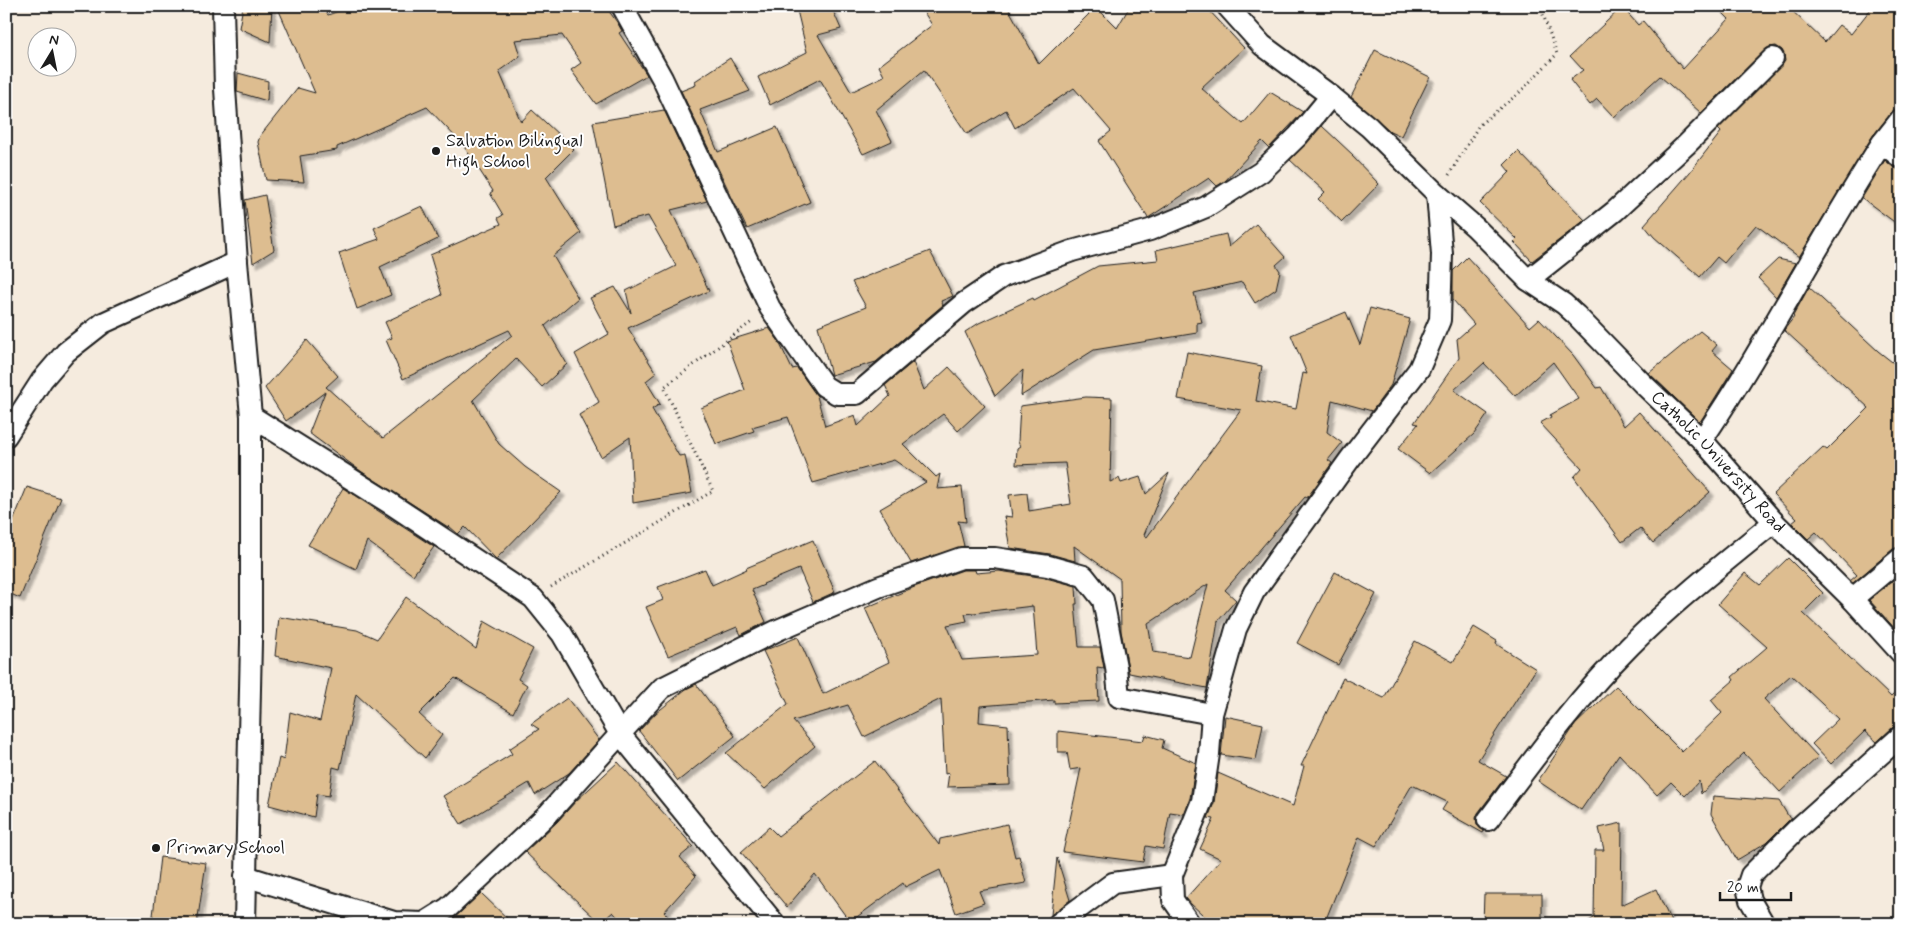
<svg xmlns="http://www.w3.org/2000/svg" width="1907" height="930" font-family="Mynerve,sans-serif">
  <defs>
    <filter id="shadow"><feDropShadow dx="4.5" dy="4.5" stdDeviation="1" flood-color="#0004"/></filter>
  </defs>
  <rect width="100%" height="100%" fill="#f5ebde"/>
  <filter id="ink" filterUnits="userSpaceOnUse"><feTurbulence type="fractalNoise" baseFrequency=".02" numOctaves="2"/><feDisplacementMap in="SourceGraphic" scale="10" xChannelSelector="R" yChannelSelector="G"/><feConvolveMatrix kernelMatrix="1 2 1 2 8 2 1 2 1" color-interpolation-filters="sRGB"/></filter>
  <g filter="url(#ink)">
    <path fill="#ddbd90" stroke="#1c1c1c" fill-rule="evenodd" filter="url(#shadow)" d="M 243,6 L 272,6 L 270,42 L 239,28 Z
      M 277,6 L 320,6 L 328,15 L 352,6 L 605,6 L 617,22 L 622,31 L 619,33 L 647,75 L 596,104 L 571,70 L 581,63 L 562,35 L 515,40 L 520,56 L 499,71 L 521,122 L 532,110 L 574,149 L 546,177 L 581,233 L 553,256 L 578,298 L 545,326 L 567,364 L 542,387 L 516,359 L 473,400 L 499,444 L 525,467 L 561,492 L 496,559 L 465,527 L 458,534 L 449,526 L 448,527 L 362,472 L 309,433 L 325,392 L 286,421 L 265,388 L 307,340 L 338,376 L 326,387 L 383,438 L 512,335 L 509,330 L 403,379 L 386,340 L 392,338 L 385,322 L 442,295 L 430,255 L 501,224 L 498,218 L 503,215 L 490,193 L 493,191 L 463,145 L 427,107 L 337,147 L 337,150 L 300,156 L 304,182 L 266,180 L 258,142 L 260,136 L 298,88 L 315,93 Z
      M 796,6 L 831,6 L 841,29 L 818,35 L 851,92 L 884,76 L 879,66 L 932,25 L 920,6 L 1007,6 L 1039,64 L 1096,7 L 1117,28 L 1130,6 L 1205,6 L 1244,48 L 1201,88 L 1243,124 L 1270,92 L 1303,112 L 1269,148 L 1262,141 L 1225,181 L 1217,186 L 1209,178 L 1148,218 L 1099,141 L 1111,131 L 1074,88 L 1015,128 L 1006,110 L 967,134 L 924,70 L 876,110 L 892,141 L 863,154 L 820,79 L 770,105 L 758,77 L 807,52 Z
      M 1716,6 L 1787,6 L 1825,42 L 1839,25 L 1851,34 L 1873,6 L 1901,6 L 1901,107 L 1892,112 L 1872,137 L 1799,257 L 1756,225 L 1724,263 L 1717,257 L 1700,277 L 1654,237 L 1644,225 L 1690,172 L 1721,132 L 1718,129 L 1781,66 L 1785,61 L 1784,54 L 1782,50 L 1776,46 L 1769,47 L 1765,50 L 1701,113 L 1660,76 L 1614,117 L 1597,99 L 1590,105 L 1570,80 L 1583,70 L 1570,56 L 1622,7 L 1638,25 L 1643,21 L 1683,69 L 1729,19 Z
      M 1375,50 L 1430,77 L 1401,136 L 1390,131 L 1351,97 Z
      M 730,58 L 750,91 L 700,110 L 718,152 L 777,127 L 810,202 L 747,229 L 681,91 L 696,85 L 695,81 Z
      M 238,73 L 268,81 L 267,101 L 237,92 Z
      M 664,110 L 707,201 L 671,210 L 709,291 L 628,328 L 656,373 L 646,381 L 660,404 L 652,409 L 679,456 L 685,455 L 692,493 L 633,503 L 630,437 L 601,457 L 579,415 L 599,402 L 575,354 L 609,334 L 590,298 L 615,287 L 631,313 L 626,291 L 676,266 L 648,216 L 613,225 L 593,122 Z
      M 1322,126 L 1353,155 L 1352,156 L 1379,184 L 1342,222 L 1318,199 L 1325,192 L 1290,160 Z
      M 1518,151 L 1585,220 L 1532,261 L 1514,242 L 1517,239 L 1480,203 L 1510,172 L 1504,165 Z
      M 1885,160 L 1894,168 L 1901,170 L 1901,227 L 1862,198 Z
      M 265,195 L 274,250 L 253,263 L 245,200 Z
      M 422,206 L 438,239 L 380,267 L 391,295 L 357,309 L 339,253 L 379,239 L 374,228 Z
      M 1256,224 L 1285,257 L 1276,265 L 1280,271 L 1276,289 L 1255,303 L 1242,282 L 1194,293 L 1202,322 L 1197,323 L 1197,333 L 1094,350 L 1021,396 L 1023,370 L 995,396 L 965,332 L 979,323 L 1033,298 L 1034,300 L 1098,266 L 1158,260 L 1156,250 L 1226,234 L 1229,247 Z
      M 930,251 L 953,296 L 941,301 L 943,305 L 876,362 L 831,375 L 818,326 L 866,307 L 852,282 Z
      M 1467,257 L 1530,327 L 1539,319 L 1573,355 L 1597,388 L 1601,387 L 1624,426 L 1639,412 L 1710,492 L 1653,543 L 1640,528 L 1622,542 L 1574,477 L 1582,468 L 1540,423 L 1551,417 L 1550,415 L 1579,399 L 1553,362 L 1515,396 L 1484,363 L 1454,390 L 1488,414 L 1474,434 L 1430,473 L 1398,449 L 1418,424 L 1414,423 L 1459,358 L 1457,339 L 1474,324 L 1453,300 L 1453,271 Z
      M 1778,259 L 1796,263 L 1776,297 L 1758,278 Z
      M 1809,287 L 1878,351 L 1901,369 L 1901,546 L 1893,549 L 1853,583 L 1850,581 L 1857,575 L 1816,532 L 1808,539 L 1792,523 L 1797,519 L 1773,494 L 1823,447 L 1827,450 L 1869,408 L 1784,330 L 1794,317 L 1793,316 Z
      M 1370,308 L 1410,319 L 1391,385 L 1372,411 L 1332,400 L 1327,432 L 1342,443 L 1328,460 L 1332,463 L 1307,498 L 1305,497 L 1225,590 L 1236,600 L 1218,621 L 1207,688 L 1129,673 L 1121,631 L 1120,579 L 1074,546 L 1075,561 L 1050,554 L 1010,548 L 1004,516 L 1012,517 L 1009,495 L 1027,493 L 1029,511 L 1071,504 L 1065,463 L 1016,465 L 1017,448 L 1020,446 L 1018,442 L 1020,406 L 1086,397 L 1112,398 L 1110,482 L 1119,478 L 1121,483 L 1140,477 L 1146,494 L 1169,473 L 1144,535 L 1147,537 L 1241,410 L 1178,399 L 1187,352 L 1262,366 L 1256,401 L 1296,409 L 1303,373 L 1307,374 L 1291,335 L 1346,312 L 1360,345 ZM 1208,584 L 1190,657 L 1153,652 L 1148,624 Z
      M 769,328 L 778,340 L 792,369 L 797,368 L 817,396 L 825,426 L 855,415 L 858,426 L 890,396 L 885,385 L 913,362 L 924,390 L 949,367 L 985,406 L 958,431 L 943,414 L 903,444 L 936,477 L 940,474 L 937,489 L 962,487 L 966,522 L 958,521 L 964,546 L 911,563 L 880,509 L 926,482 L 894,460 L 813,483 L 788,417 L 752,427 L 754,431 L 716,444 L 701,408 L 745,390 L 727,341 Z
      M 1700,331 L 1717,345 L 1712,351 L 1733,369 L 1700,422 L 1649,373 Z
      M 27,487 L 61,498 L 20,598 L 6,592 L 6,539 Z
      M 343,488 L 434,547 L 413,575 L 367,541 L 356,569 L 308,545 Z
      M 813,540 L 835,592 L 813,602 L 799,569 L 763,584 L 764,585 L 752,590 L 766,622 L 741,635 L 737,627 L 668,656 L 646,607 L 663,600 L 658,587 L 705,569 L 712,585 L 747,569 L 746,568 Z
      M 1788,558 L 1823,593 L 1803,613 L 1891,697 L 1901,687 L 1901,724 L 1893,727 L 1877,742 L 1865,731 L 1831,764 L 1812,744 L 1838,719 L 1791,675 L 1764,699 L 1818,757 L 1780,792 L 1744,753 L 1701,794 L 1699,781 L 1685,796 L 1671,782 L 1657,795 L 1619,754 L 1581,810 L 1538,781 L 1575,725 L 1616,686 L 1682,752 L 1722,713 L 1711,700 L 1734,680 L 1732,677 L 1767,647 L 1718,604 L 1745,573 L 1760,585 Z
      M 963,570 L 975,570 L 976,573 L 999,571 L 1046,578 L 1076,586 L 1077,604 L 1075,604 L 1079,647 L 1100,647 L 1104,668 L 1097,667 L 1099,701 L 1054,703 L 1054,700 L 980,706 L 979,722 L 1008,725 L 1010,785 L 947,787 L 949,773 L 945,774 L 941,699 L 864,737 L 848,705 L 793,721 L 815,746 L 765,789 L 726,753 L 788,704 L 763,651 L 798,637 L 823,694 L 889,662 L 865,608 L 917,586 ZM 1033,606 L 1037,655 L 962,660 L 947,625 L 967,621 L 965,614 Z
      M 1335,572 L 1376,594 L 1338,665 L 1297,643 Z
      M 1901,574 L 1901,629 L 1898,632 L 1869,600 Z
      M 406,597 L 476,649 L 484,621 L 533,649 L 518,679 L 527,685 L 513,713 L 455,678 L 419,714 L 442,735 L 425,758 L 356,694 L 340,769 L 333,767 L 329,796 L 317,794 L 314,817 L 269,805 L 279,758 L 284,760 L 290,712 L 320,721 L 331,668 L 275,656 L 279,617 L 357,630 L 377,639 Z
      M 1474,627 L 1497,641 L 1496,644 L 1536,669 L 1478,760 L 1506,776 L 1478,813 L 1476,818 L 1477,824 L 1484,831 L 1483,833 L 1442,810 L 1447,802 L 1412,785 L 1376,846 L 1359,837 L 1324,924 L 1213,924 L 1191,904 L 1186,898 L 1221,859 L 1200,849 L 1214,819 L 1208,818 L 1214,803 L 1218,773 L 1293,806 L 1304,766 L 1301,766 L 1343,678 L 1384,698 L 1415,641 L 1453,662 Z
      M 696,684 L 735,736 L 678,781 L 639,731 L 656,713 L 686,689 Z
      M 567,698 L 599,740 L 569,773 L 535,795 L 529,783 L 461,824 L 443,796 L 512,754 L 509,749 L 539,729 L 531,724 Z
      M 1225,716 L 1263,724 L 1256,760 L 1221,755 Z
      M 1058,731 L 1143,741 L 1145,735 L 1164,740 L 1162,748 L 1196,763 L 1190,798 L 1184,814 L 1170,812 L 1163,849 L 1146,846 L 1143,862 L 1063,852 L 1081,768 L 1070,770 L 1067,752 L 1058,752 Z
      M 875,761 L 939,845 L 940,839 L 1007,824 L 1015,857 L 1019,856 L 1026,883 L 979,891 L 984,903 L 956,913 L 940,870 L 905,887 L 903,883 L 850,922 L 815,874 L 787,907 L 741,852 L 769,827 L 778,836 Z
      M 618,762 L 693,846 L 680,857 L 696,876 L 664,912 L 675,924 L 624,924 L 613,912 L 600,923 L 525,852 L 557,822 L 576,801 Z
      M 1713,796 L 1779,801 L 1790,819 L 1767,842 L 1737,860 L 1711,814 Z
      M 1622,823 L 1621,905 L 1656,889 L 1672,924 L 1583,924 L 1594,918 L 1595,850 L 1604,850 L 1599,828 Z
      M 160,857 L 206,863 L 197,924 L 152,924 Z
      M 1057,858 L 1070,900 L 1051,915 Z
      M 481,893 L 513,924 L 449,924 L 454,918 Z
      M 1484,894 L 1542,894 L 1542,924 L 1483,924 Z"/>
    <g fill="none" stroke-linecap="round" stroke-linejoin="round">
      <g stroke="#1c1c1c" stroke-width="24">
        <g id="minor">
          <path d="M 223,6 L 225,89 L 237,262 L 251,416 L 251,642 L 245,924"/>
          <path d="M 622,6 L 662,78 L 770,308 L 824,386 L 837,394 L 857,394 L 964,303 L 1004,276 L 1072,251 L 1150,230 L 1206,207 L 1261,172 L 1298,136 L 1331,96"/>
          <path id="s1" d="M 1227,6 L 1262,45 L 1331,96 L 1369,127 L 1437,194 L 1475,227 L 1528,280 L 1564,304 L 1576,315 L 1642,383 L 1702,440 L 1774,522 L 1852,599 L 1901,653"/>
          <path d="M 1901,119 L 1882,143 L 1901,158"/>
          <path d="M 1528,280 L 1615,211 L 1686,145 L 1773,58"/>
          <path d="M 6,436 L 42,380 L 66,352 L 103,323 L 237,262"/>
          <path d="M 1702,440 C 1767,344 1819,240 1882,143"/>
          <path d="M 1852,599 L 1901,558"/>
          <path d="M 1488,820 C 1533,760 1577,699 1630,646 C 1675,601 1725,562 1774,522"/>
          <path d="M 245,876 L 394,922 L 424,923 L 448,908 L 549,813 L 620,734 L 562,634 L 533,598 L 391,504 L 251,416"/>
          <path d="M 775,924 L 620,734 L 662,688 L 778,630 L 878,587 L 961,558 L 995,558 L 1048,566 L 1084,576 L 1103,600 L 1116,667 L 1119,697 L 1212,714"/>
          <path d="M 1058,924 L 1113,883 L 1172,875"/>
          <path d="M 1190,924 L 1173,900 L 1172,875 L 1202,801 L 1209,754 L 1212,714 L 1236,629 L 1254,592 L 1350,459 L 1419,369 L 1440,320 L 1442,254 L 1437,194"/>
          <path d="M 1764,924 L 1750,900 L 1747,887 L 1751,875 L 1795,831 L 1901,736"/>
        </g>
      </g>
      <path stroke="#1c1c1c" stroke-width="3" stroke-dasharray="1 4" stroke-linecap="butt" d="M 1449,175 L 1479,125 L 1519,93 L 1557,54 L 1540,6
        M 551,587 L 713,491 L 664,387 L 753,321"/>
      <use href="#minor" stroke="#fff" stroke-width="20"/>
    </g>
  </g>
  <g fill="#1c1c1c" stroke="#fff" stroke-width="2">
    <circle cx="436" cy="151" r="5"/>
    <circle cx="156" cy="848" r="5"/>
  </g>
  <g text-anchor="middle" dominant-baseline="central" stroke-width="4" stroke-linejoin="round" paint-order="stroke">
    <g font-size="18" fill="#1c1c1c" stroke="#fff" text-anchor="start">
      <text x="446" y="141">Salvation Bilingual<tspan x="446" dy="21">High School</tspan></text>
      <text x="166" y="848">Primary School</text>
    </g>
    <g font-size="18" fill="#1c1c1c" stroke="#fff">
      <text stroke="none"><textPath href="#s1" startOffset="672">Catholic University Road</textPath></text>
    </g>
  </g>
  <rect width="1907" height="930" fill="none" stroke="#fff" stroke-width="25"/>
  <rect x="12" y="12" width="1882" height="905" fill="none" stroke="#1c1c1c" stroke-width="2" filter="url(#ink)"/>
  <g transform="translate(52 52) rotate(10)"><circle r="24" fill="#ffffff" stroke="#a4a4a4"/>
  <path d="M0-4L9 19L0 12L-9 19Z" fill="#1c1c1c"/>
  <text y="-8" font-size="14" font-weight="bold" text-anchor="middle" fill="#1c1c1c">N</text>
  </g>
  <path d="M1720 892v8h71v-8" fill="none" stroke="#1c1c1c" stroke-width="2.5"/>
  <text x="1727" y="892" font-size="15" fill="#1c1c1c" stroke="#ffffff" stroke-width="4" paint-order="stroke">20 m</text>
</svg>
